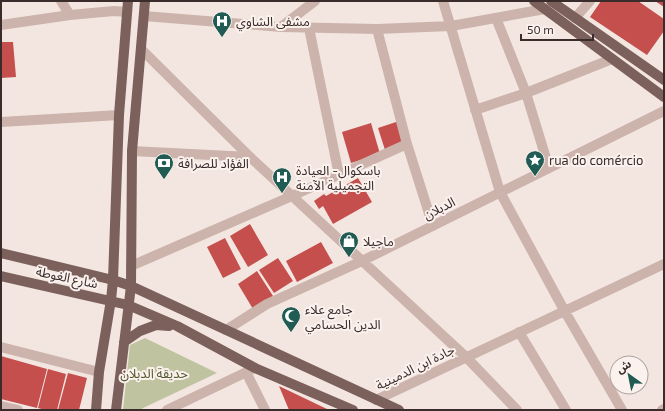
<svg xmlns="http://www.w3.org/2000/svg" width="665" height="411" font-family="'Exo 2','Noto Sans Arabic',sans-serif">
  <rect width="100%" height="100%" fill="#f3e6e1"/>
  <path fill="#bfc3a0" d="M 145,338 L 217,373 L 139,410 L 123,410 L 130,345 Z"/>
  <path fill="#c54f4d" d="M 601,1 L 638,1 L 664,19 L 664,31 L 647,55 L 590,17 Z
    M 655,1 L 664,1 L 664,7 Z
    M 1,42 L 13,42 L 16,77 L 1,78 Z
    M 399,121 L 406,143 L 385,150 L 378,128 Z
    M 371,123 L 380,154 L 351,163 L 342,132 Z
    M 358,178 L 372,202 L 333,224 L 323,206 L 319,209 L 314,201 L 324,194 L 326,196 Z
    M 250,224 L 268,255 L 248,267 L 230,236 Z
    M 225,238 L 241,269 L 223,278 L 207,247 Z
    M 321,242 L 333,263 L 297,282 L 286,261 Z
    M 278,258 L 293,281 L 274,293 L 259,270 Z
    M 257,271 L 273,296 L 253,309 L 238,284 Z
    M 1,356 L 47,369 L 37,408 L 1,399 Z
    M 48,369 L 66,374 L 57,410 L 45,410 L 38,408 Z
    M 68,373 L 87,378 L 79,410 L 58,410 Z
    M 279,386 L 327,409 L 289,410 Z"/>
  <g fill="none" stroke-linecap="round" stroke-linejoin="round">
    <path stroke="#ccb4ac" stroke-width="10" d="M 61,1 L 70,15
      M 443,1 L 500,192 L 564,310 L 622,410
      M 144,16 L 281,27 L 315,1
      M 496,18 L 526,93 L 549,168
      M 575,18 L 590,1
      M 1,25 L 70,15 L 114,11 L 127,12
      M 281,27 L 377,29 L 451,26 L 545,9
      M 309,28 L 339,175
      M 377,29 L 407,144 L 433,226
      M 141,49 L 250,157 L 466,357 L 517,410
      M 475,110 L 526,93 L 612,59
      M 1,122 L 119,115
      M 132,151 L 250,157
      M 131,266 L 292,196 L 407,144
      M 226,330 L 267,304 L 362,261 L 664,111
      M 519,332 L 566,410
      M 1,347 L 99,372
      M 246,372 L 265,410
      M 376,400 L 664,264
      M 1,406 L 18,410
      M 167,410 L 255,368
      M 662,410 L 664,409"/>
    <path stroke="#7c605c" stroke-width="10" d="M 534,1 L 664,97
      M 551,1 L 664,80
      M 1,253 L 113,280 L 131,286 L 399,410
      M 1,276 L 128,305 L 177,326 L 255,368 L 353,410
      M 124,342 L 140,331 L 156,325 L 169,326
      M 96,410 L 99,372 L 111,300 L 113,280 L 119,115 L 128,1
      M 116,410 L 131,286 L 132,151 L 145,1"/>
  </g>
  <defs>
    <g id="hospital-pin" transform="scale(1)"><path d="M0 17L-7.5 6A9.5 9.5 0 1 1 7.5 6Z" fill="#205c53" stroke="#fbf2ee"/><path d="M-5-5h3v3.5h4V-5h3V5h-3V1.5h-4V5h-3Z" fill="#fff"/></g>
    <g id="sight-pin" transform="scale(1)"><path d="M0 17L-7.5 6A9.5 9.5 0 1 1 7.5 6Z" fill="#205c53" stroke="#fbf2ee"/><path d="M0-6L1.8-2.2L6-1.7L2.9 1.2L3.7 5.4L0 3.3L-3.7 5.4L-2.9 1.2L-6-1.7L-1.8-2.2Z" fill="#fff"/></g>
    <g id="bank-pin" transform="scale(1)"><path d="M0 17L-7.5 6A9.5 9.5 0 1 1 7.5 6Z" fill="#205c53" stroke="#fbf2ee"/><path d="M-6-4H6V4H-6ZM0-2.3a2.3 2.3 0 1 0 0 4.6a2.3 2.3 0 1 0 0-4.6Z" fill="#fff"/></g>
    <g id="shop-pin" transform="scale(1)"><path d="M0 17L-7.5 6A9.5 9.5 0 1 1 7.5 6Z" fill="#205c53" stroke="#fbf2ee"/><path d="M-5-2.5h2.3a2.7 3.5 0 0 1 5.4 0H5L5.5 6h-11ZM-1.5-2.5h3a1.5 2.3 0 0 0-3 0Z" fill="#fff"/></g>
    <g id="mosque-pin" transform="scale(1)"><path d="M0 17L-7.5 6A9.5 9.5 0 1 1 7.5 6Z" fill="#205c53" stroke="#fbf2ee"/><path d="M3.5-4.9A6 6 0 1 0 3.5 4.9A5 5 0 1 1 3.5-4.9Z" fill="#fff"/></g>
  </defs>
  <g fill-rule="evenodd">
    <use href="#hospital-pin" x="222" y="21"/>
    <use href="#sight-pin" x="535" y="160"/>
    <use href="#bank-pin" x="164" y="163"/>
    <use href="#hospital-pin" x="282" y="177"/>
    <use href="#shop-pin" x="349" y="241"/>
    <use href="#mosque-pin" x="291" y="316"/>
  </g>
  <g text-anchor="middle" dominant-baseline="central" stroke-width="4" stroke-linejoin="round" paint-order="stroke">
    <g font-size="13" fill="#3a2c2b" stroke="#fbf2ee" text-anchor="start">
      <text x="236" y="21">مشفى الشاوي</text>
      <text x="549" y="160">rua do comércio</text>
      <text x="178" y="163">الفؤاد للصرافة</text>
      <text x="296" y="170">باسكوال- العيادة<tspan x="296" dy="15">التجميلية الآمنة</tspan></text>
      <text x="363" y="241">ماجيلا</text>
      <text x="305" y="309">جامع علاء<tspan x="305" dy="15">الدين الحسامي</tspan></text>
    </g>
    <g font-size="13" fill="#3a2c2b" stroke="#fbf2ee">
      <text transform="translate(439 208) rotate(-27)">الدبلان</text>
      <text transform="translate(67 277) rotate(12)">شارع الغوطة</text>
      <text transform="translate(415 367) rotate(-26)">جادة ابن الدمينية</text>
    </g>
    <g font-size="13" fill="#53592f" stroke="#fbf2ee">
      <text x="154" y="373">حديقة الدبلان</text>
    </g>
  </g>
  <rect width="665" height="411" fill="none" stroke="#3a2c2b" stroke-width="4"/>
  <g transform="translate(629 375) rotate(327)"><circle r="19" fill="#fbf2ee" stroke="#aea3a0"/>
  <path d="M0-3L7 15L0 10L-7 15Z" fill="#205c53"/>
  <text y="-6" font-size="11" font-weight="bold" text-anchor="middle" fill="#3a2c2b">ش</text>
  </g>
  <path d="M521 34v6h72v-6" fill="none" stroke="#3a2c2b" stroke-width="2"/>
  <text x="527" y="34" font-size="12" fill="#3a2c2b" stroke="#fbf2ee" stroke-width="3" paint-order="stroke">50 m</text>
</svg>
